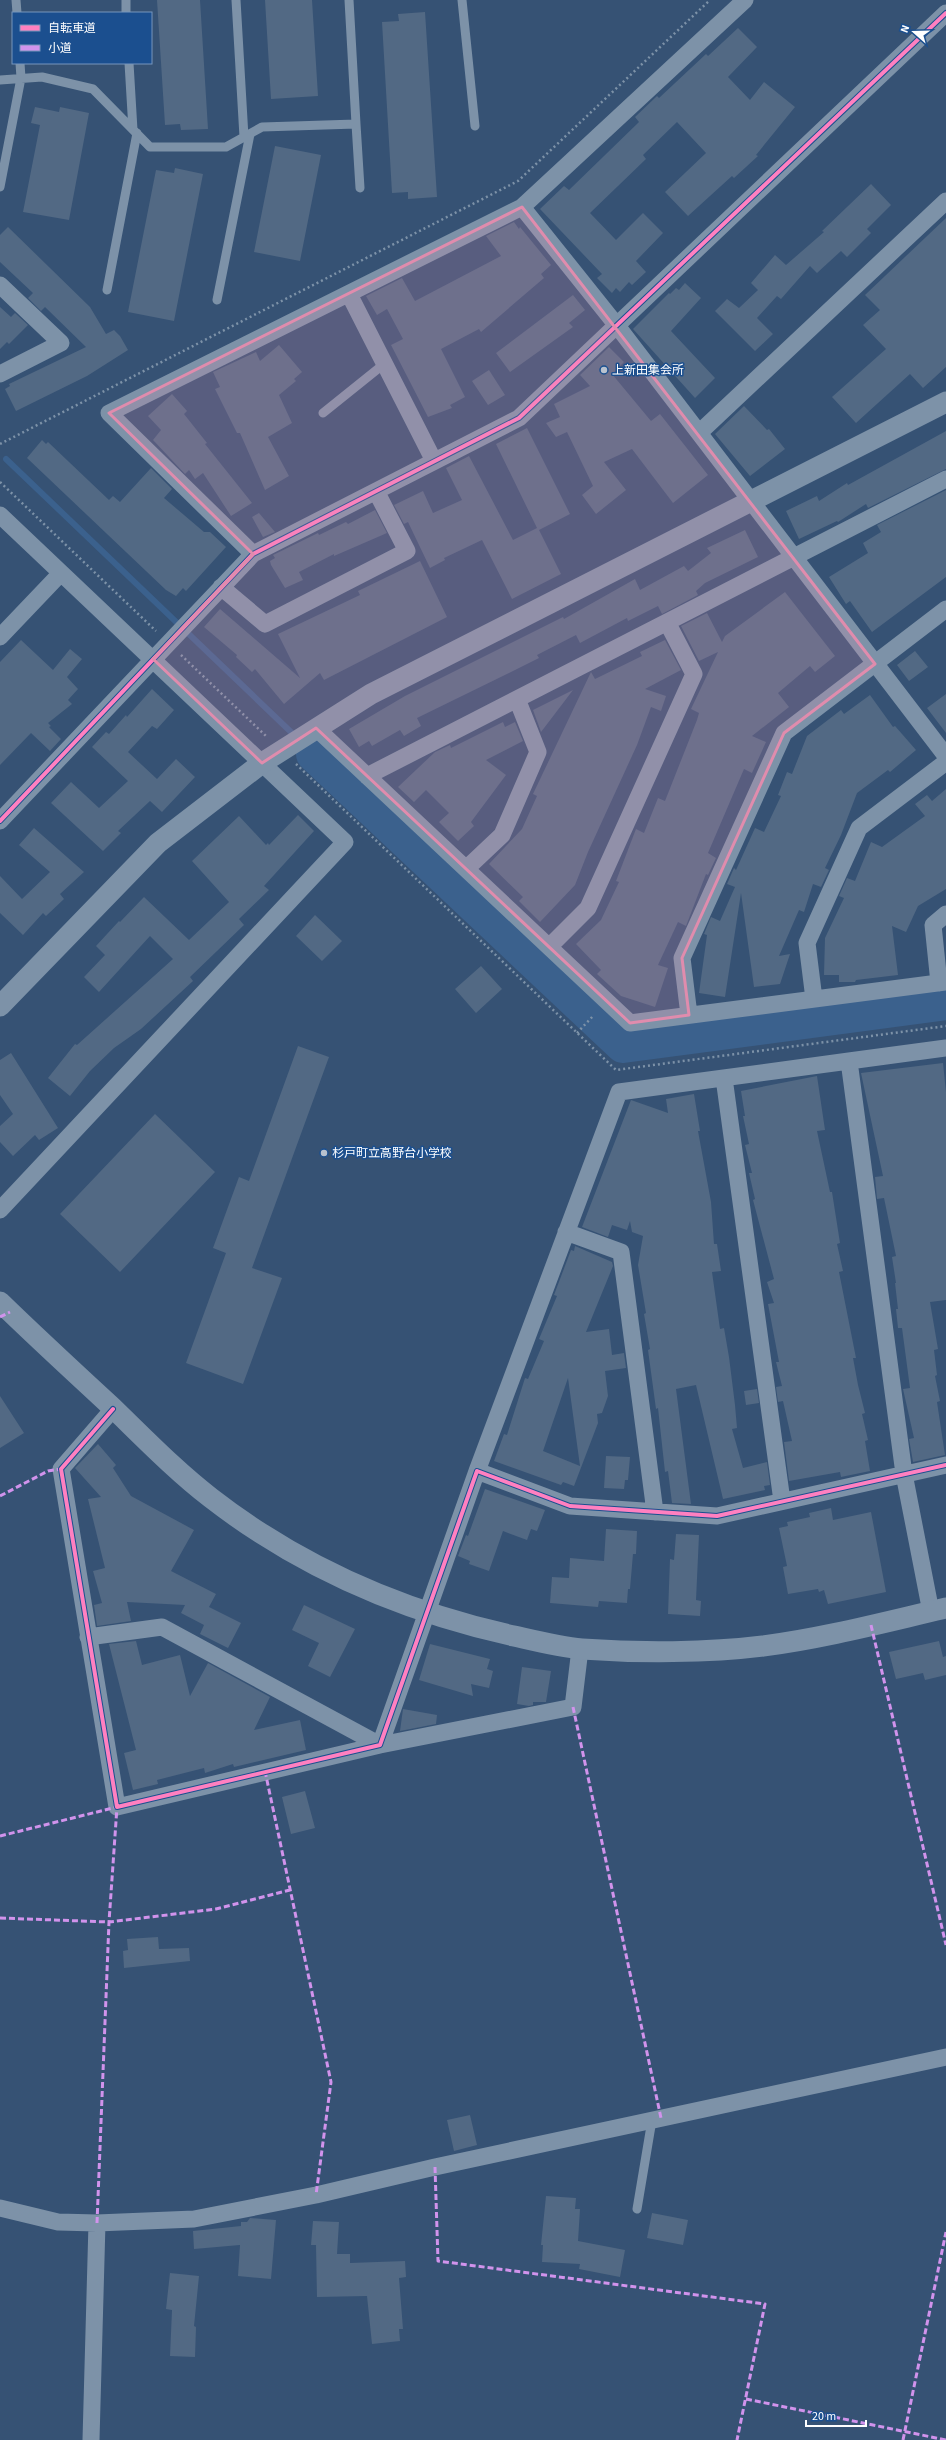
<svg xmlns="http://www.w3.org/2000/svg" width="946" height="2440" font-family="'Source Sans 3','Noto Sans JP',sans-serif">
  <rect width="100%" height="100%" fill="#365274"/>
  <g fill="none" stroke-linecap="round" stroke-linejoin="round">
    <path stroke="#3b618d" stroke-width="6" d="M 6,459 L 314,754"/>
    <path stroke="#3b618d" stroke-width="36" d="M 314,754 L 623,1045 L 946,1002"/>
  </g>
  <path fill="#526984" fill-rule="evenodd" d="M 157,0 L 200,0 L 208,129 L 181,130 L 180,124 L 165,125 Z
    M 265,0 L 312,0 L 318,96 L 271,99 Z
    M 425,12 L 437,197 L 408,199 L 408,192 L 392,193 L 382,22 L 399,21 L 398,14 Z
    M 738,28 L 757,47 L 728,77 L 750,100 L 764,82 L 795,107 L 756,155 L 758,156 L 734,178 L 732,176 L 688,216 L 665,192 L 706,153 L 677,122 L 643,155 L 646,159 L 590,213 L 616,240 L 643,213 L 663,233 L 636,261 L 646,272 L 632,285 L 629,282 L 620,292 L 616,288 L 612,293 L 597,278 L 602,274 L 540,209 L 564,186 L 569,190 L 639,122 L 635,117 L 657,96 L 659,98 L 706,54 L 708,56 Z
    M 35,107 L 59,112 L 60,107 L 89,113 L 69,220 L 23,212 L 40,125 L 31,123 Z
    M 275,146 L 321,155 L 300,261 L 254,252 Z
    M 175,168 L 203,174 L 174,321 L 128,312 L 156,170 L 174,173 Z
    M 871,184 L 891,205 L 867,229 L 871,233 L 847,257 L 841,251 L 817,273 L 810,266 L 781,299 L 777,296 L 757,318 L 773,334 L 755,351 L 715,311 L 727,299 L 739,308 L 758,290 L 751,283 L 775,255 L 786,265 L 824,232 L 822,231 Z
    M 946,218 L 946,367 L 923,388 L 910,374 L 856,423 L 832,397 L 886,349 L 863,325 L 880,310 L 865,295 Z
    M 514,222 L 519,229 L 520,227 L 551,265 L 541,274 L 544,278 L 481,332 L 479,329 L 441,349 L 465,397 L 450,405 L 452,408 L 428,417 L 391,345 L 403,339 L 387,309 L 377,315 L 366,296 L 402,278 L 415,301 L 501,256 L 486,236 Z
    M 8,227 L 90,307 L 106,334 L 114,330 L 120,336 L 128,350 L 87,376 L 16,411 L 5,389 L 10,386 L 9,384 L 86,347 L 45,307 L 41,311 L 28,298 L 33,293 L 0,262 L 0,235 Z
    M 685,283 L 701,298 L 671,331 L 715,378 L 695,398 L 633,329 L 669,293 L 670,294 L 676,288 L 679,290 Z
    M 573,295 L 585,310 L 569,323 L 573,327 L 510,372 L 496,353 Z
    M 0,307 L 11,317 L 15,313 L 28,325 L 9,344 L 7,342 L 0,349 Z
    M 279,345 L 302,372 L 294,379 L 296,381 L 279,395 L 292,423 L 268,437 L 289,476 L 265,490 L 240,433 L 237,433 L 215,389 L 220,387 L 213,372 L 256,352 L 260,361 Z
    M 609,347 L 624,362 L 612,374 L 651,421 L 660,414 L 708,475 L 673,503 L 632,449 L 604,462 L 626,490 L 596,514 L 582,495 L 593,486 L 567,432 L 556,437 L 546,423 L 560,417 L 554,404 L 590,386 L 580,375 Z
    M 489,370 L 505,395 L 488,405 L 472,381 Z
    M 172,394 L 187,411 L 184,414 L 207,443 L 205,444 L 252,503 L 231,516 L 203,473 L 195,479 L 189,470 L 185,474 L 153,440 L 161,430 L 148,416 Z
    M 744,406 L 767,430 L 769,429 L 785,449 L 750,476 L 715,434 Z
    M 527,428 L 570,514 L 539,530 L 561,574 L 512,599 L 482,540 L 444,558 L 445,560 L 430,568 L 408,522 L 404,524 L 394,505 L 423,491 L 433,513 L 462,500 L 446,468 L 469,456 L 513,540 L 537,528 L 496,444 Z
    M 946,431 L 946,469 L 868,508 L 866,504 L 838,522 L 837,521 L 799,539 L 786,511 L 817,496 L 819,501 L 847,483 L 848,485 Z
    M 42,440 L 46,444 L 48,442 L 109,500 L 113,496 L 120,502 L 151,468 L 172,489 L 164,498 L 204,532 L 210,532 L 226,547 L 186,591 L 183,588 L 176,596 L 166,590 L 27,458 Z
    M 946,490 L 946,577 L 872,632 L 850,601 L 846,604 L 829,577 L 868,553 L 863,543 L 881,532 L 877,525 Z
    M 375,510 L 387,533 L 334,556 L 334,554 L 299,572 L 303,580 L 285,588 L 271,565 L 270,561 L 275,558 L 273,555 L 318,533 L 319,535 L 346,522 L 348,524 Z
    M 259,513 L 275,532 L 263,537 L 252,517 Z
    M 745,530 L 758,557 L 705,583 L 696,591 L 698,595 L 662,614 L 658,606 L 628,621 L 627,618 L 580,643 L 576,635 L 537,655 L 539,658 L 517,669 L 417,718 L 421,726 L 404,736 L 400,730 L 372,746 L 369,741 L 359,747 L 349,729 L 405,696 L 563,617 L 564,619 L 635,579 L 640,590 L 684,566 L 688,571 L 711,553 L 707,548 Z
    M 420,561 L 447,617 L 324,680 L 320,673 L 284,704 L 255,669 L 252,672 L 236,657 L 237,655 L 204,627 L 220,609 L 300,678 L 278,634 L 360,595 L 358,591 Z
    M 785,592 L 835,656 L 815,672 L 810,666 L 778,693 L 789,707 L 752,736 L 766,742 L 752,773 L 744,769 L 708,853 L 716,858 L 708,875 L 706,874 L 686,926 L 678,922 L 658,965 L 668,968 L 655,1007 L 621,996 L 597,974 L 601,970 L 576,944 L 601,920 L 619,882 L 616,881 L 636,829 L 644,833 L 658,798 L 665,801 L 697,720 L 699,713 L 691,709 L 718,652 L 699,661 L 681,626 L 707,613 L 722,642 L 725,636 Z
    M 21,640 L 53,670 L 70,649 L 82,659 L 67,677 L 78,689 L 68,700 L 72,704 L 48,723 L 51,726 L 49,727 L 61,739 L 50,751 L 31,733 L 0,765 L 0,662 Z
    M 665,640 L 681,670 L 645,689 L 666,696 L 661,711 L 651,707 L 637,745 L 588,852 L 575,885 L 540,922 L 519,901 L 523,897 L 489,864 L 522,829 L 537,796 L 533,794 L 591,672 L 595,679 L 642,656 L 640,652 Z
    M 915,651 L 928,667 L 909,681 L 897,665 Z
    M 152,689 L 174,710 L 157,729 L 152,726 L 128,752 L 157,779 L 176,759 L 195,777 L 162,812 L 150,801 L 118,831 L 121,833 L 103,851 L 51,803 L 71,782 L 99,808 L 128,781 L 92,747 L 106,732 L 109,734 L 126,715 L 127,717 Z
    M 573,690 L 554,715 L 541,732 L 533,710 Z
    M 946,694 L 946,733 L 927,708 Z
    M 870,695 L 893,727 L 895,726 L 916,750 L 890,772 L 888,770 L 857,793 L 841,835 L 825,868 L 829,870 L 821,887 L 813,884 L 804,912 L 799,910 L 779,956 L 790,954 L 780,984 L 754,987 L 741,893 L 725,997 L 699,993 L 707,935 L 704,934 L 711,917 L 720,921 L 735,887 L 727,884 L 734,868 L 736,870 L 755,828 L 764,832 L 781,796 L 778,795 L 787,772 L 792,774 L 807,736 L 841,710 L 844,714 Z
    M 503,722 L 505,727 L 515,722 L 523,741 L 486,760 L 506,775 L 471,822 L 474,826 L 458,841 L 439,822 L 449,813 L 426,790 L 414,802 L 398,787 L 435,752 L 450,745 L 451,748 Z
    M 946,789 L 946,889 L 918,906 L 906,932 L 892,926 L 898,975 L 856,980 L 855,982 L 839,982 L 839,975 L 824,975 L 825,938 L 844,898 L 839,896 L 847,878 L 855,881 L 871,842 L 882,847 L 925,816 L 915,804 L 927,795 L 932,801 Z
    M 298,815 L 314,831 L 264,886 L 269,890 L 239,919 L 244,925 L 190,977 L 193,981 L 141,1029 L 114,1048 L 90,1071 L 70,1096 L 48,1078 L 75,1044 L 77,1045 L 173,959 L 150,936 L 99,992 L 84,977 L 105,955 L 96,946 L 119,921 L 120,922 L 144,897 L 189,940 L 229,902 L 192,861 L 239,816 L 266,845 L 268,843 L 269,845 Z
    M 34,828 L 84,872 L 60,894 L 64,899 L 46,916 L 43,913 L 23,935 L 0,913 L 0,876 L 22,899 L 50,872 L 19,845 Z
    M 315,915 L 342,941 L 322,961 L 296,936 Z
    M 481,966 L 502,989 L 476,1013 L 455,989 Z
    M 298,1046 L 329,1057 L 252,1268 L 282,1278 L 243,1384 L 186,1363 L 226,1253 L 213,1248 L 239,1177 L 249,1181 Z
    M 11,1053 L 58,1128 L 39,1140 L 35,1135 L 13,1156 L 0,1142 L 0,1126 L 13,1114 L 0,1095 L 0,1060 Z
    M 943,1063 L 946,1092 L 946,1300 L 930,1302 L 938,1349 L 934,1350 L 937,1375 L 935,1376 L 940,1401 L 937,1402 L 945,1455 L 913,1462 L 909,1439 L 914,1438 L 903,1389 L 910,1388 L 902,1328 L 898,1328 L 896,1309 L 898,1309 L 895,1283 L 896,1283 L 892,1257 L 896,1256 L 884,1198 L 877,1199 L 875,1177 L 883,1176 L 861,1073 Z
    M 817,1076 L 825,1130 L 817,1131 L 830,1192 L 832,1192 L 840,1243 L 837,1244 L 843,1271 L 839,1272 L 856,1358 L 853,1358 L 858,1385 L 865,1413 L 862,1414 L 868,1440 L 865,1441 L 870,1471 L 841,1477 L 840,1472 L 789,1481 L 784,1442 L 792,1441 L 783,1401 L 778,1402 L 776,1387 L 782,1386 L 776,1362 L 779,1362 L 768,1304 L 774,1303 L 767,1282 L 774,1279 L 753,1200 L 755,1199 L 749,1173 L 752,1173 L 745,1145 L 749,1144 L 743,1116 L 745,1116 L 741,1091 Z
    M 694,1094 L 700,1131 L 698,1131 L 711,1202 L 714,1244 L 717,1244 L 721,1271 L 712,1272 L 720,1329 L 724,1328 L 729,1357 L 735,1405 L 737,1428 L 732,1429 L 743,1468 L 767,1462 L 770,1485 L 764,1486 L 765,1490 L 723,1499 L 696,1385 L 676,1389 L 691,1504 L 672,1503 L 668,1471 L 665,1472 L 658,1408 L 656,1409 L 648,1350 L 650,1349 L 644,1314 L 646,1313 L 638,1265 L 643,1236 L 632,1232 L 630,1221 L 627,1230 L 612,1225 L 608,1237 L 582,1227 L 631,1100 L 668,1113 L 666,1099 Z
    M 155,1114 L 215,1172 L 120,1272 L 60,1214 Z
    M 575,1246 L 612,1262 L 613,1266 L 586,1332 L 609,1329 L 612,1355 L 624,1353 L 626,1368 L 605,1371 L 608,1396 L 602,1413 L 597,1414 L 598,1423 L 574,1486 L 563,1482 L 561,1485 L 494,1461 L 504,1434 L 507,1435 L 525,1378 L 528,1379 L 544,1341 L 539,1339 L 557,1296 L 554,1295 L 571,1250 L 574,1251 ZM 568,1378 L 580,1466 L 543,1451 Z
    M 757,1389 L 759,1403 L 746,1405 L 744,1391 Z
    M 0,1396 L 24,1433 L 0,1448 Z
    M 98,1444 L 116,1465 L 113,1468 L 131,1496 L 194,1530 L 171,1571 L 216,1594 L 209,1607 L 241,1623 L 228,1648 L 200,1634 L 204,1625 L 181,1613 L 185,1605 L 127,1602 L 131,1621 L 97,1626 L 94,1605 L 102,1603 L 93,1571 L 105,1568 L 88,1499 L 101,1497 L 75,1468 Z
    M 606,1456 L 630,1457 L 628,1480 L 625,1480 L 624,1489 L 604,1488 Z
    M 485,1489 L 545,1510 L 537,1531 L 531,1529 L 527,1540 L 503,1531 L 489,1571 L 469,1564 L 470,1561 L 458,1556 L 466,1535 L 468,1536 Z
    M 831,1508 L 833,1520 L 871,1512 L 886,1592 L 828,1604 L 824,1590 L 819,1592 L 818,1589 L 788,1594 L 783,1567 L 787,1566 L 779,1528 L 788,1526 L 787,1522 L 810,1517 L 809,1513 Z
    M 606,1529 L 637,1531 L 636,1554 L 633,1554 L 630,1589 L 628,1589 L 627,1603 L 599,1601 L 598,1607 L 550,1603 L 552,1577 L 569,1578 L 570,1558 L 604,1561 Z
    M 676,1534 L 699,1535 L 696,1600 L 701,1601 L 700,1616 L 668,1614 L 670,1559 L 674,1560 Z
    M 304,1605 L 355,1629 L 330,1677 L 308,1666 L 319,1643 L 292,1630 Z
    M 136,1641 L 142,1665 L 180,1655 L 190,1696 L 208,1663 L 270,1697 L 254,1730 L 300,1720 L 306,1750 L 234,1767 L 233,1764 L 205,1773 L 204,1768 L 157,1780 L 158,1784 L 133,1790 L 124,1753 L 136,1750 L 109,1644 Z
    M 939,1641 L 943,1657 L 946,1656 L 946,1675 L 925,1680 L 923,1673 L 896,1679 L 889,1652 Z
    M 430,1644 L 490,1659 L 487,1669 L 493,1671 L 489,1688 L 471,1684 L 473,1696 L 419,1680 Z
    M 522,1667 L 551,1671 L 546,1702 L 533,1702 L 533,1705 L 529,1706 L 517,1704 Z
    M 403,1709 L 437,1715 L 436,1724 L 400,1731 Z
    M 305,1791 L 315,1828 L 291,1834 L 282,1797 Z
    M 158,1937 L 159,1949 L 189,1948 L 190,1961 L 124,1968 L 123,1951 L 128,1950 L 127,1939 Z
    M 470,2115 L 477,2145 L 454,2151 L 447,2120 Z
    M 546,2196 L 576,2198 L 575,2209 L 580,2209 L 578,2241 L 625,2250 L 620,2277 L 579,2269 L 580,2264 L 542,2262 L 543,2245 L 541,2245 Z
    M 652,2213 L 688,2220 L 683,2245 L 647,2238 Z
    M 250,2218 L 276,2220 L 271,2279 L 238,2276 L 240,2245 L 194,2249 L 193,2231 L 241,2226 L 241,2222 L 247,2222 Z
    M 313,2221 L 339,2222 L 337,2254 L 350,2254 L 350,2263 L 405,2261 L 406,2277 L 399,2278 L 403,2329 L 399,2329 L 400,2341 L 372,2344 L 367,2296 L 317,2297 L 316,2245 L 311,2245 Z
    M 170,2273 L 199,2276 L 194,2326 L 196,2327 L 195,2357 L 170,2356 L 172,2310 L 166,2309 Z"/>
  <g fill="none" stroke-linecap="round" stroke-linejoin="round">
    <path stroke="#7d92a8" stroke-width="2.5" stroke-dasharray="2 3" stroke-linecap="butt" d="M 0,444 L 518,181 L 710,0
      M 0,482 L 156,631
      M 181,655 L 266,736
      M 296,764 L 616,1070 L 946,1026
      M 577,1033 L 594,1015"/>
    <path stroke="#7d92a8" stroke-width="9" d="M 16,0 L 17,13
      M 126,0 L 126,13
      M 236,0 L 244,137
      M 462,0 L 475,126
      M 129,63 L 133,130
      M 0,80 L 42,77 L 93,89 L 150,147 L 226,147 L 262,127 L 356,124 L 349,0
      M 356,124 L 360,188
      M 0,187 L 21,78 L 20,63
      M 107,290 L 137,133
      M 217,300 L 250,134
      M 323,413 L 384,364
      M 637,2209 L 652,2120"/>
    <path stroke="#7d92a8" stroke-width="17" d="M 522,207 L 618,327 L 946,756
      M 0,285 L 61,343 L 0,374
      M 349,294 L 434,461
      M 699,433 L 946,201
      M 0,515 L 345,842 L 0,1210
      M 253,554 L 109,413 L 522,207 L 745,0
      M 221,587 L 265,624 L 407,551 L 376,491
      M 0,637 L 61,573
      M 316,728 L 630,1023 L 946,982
      M 367,776 L 946,479
      M 0,821 L 253,554 L 519,418 L 946,13
      M 466,869 L 502,835 L 538,752 L 517,699
      M 549,947 L 588,908 L 694,674 L 667,622
      M 939,983 L 933,925 L 946,914
      M 814,999 L 807,943 L 859,828 L 946,762
      M 689,1015 L 682,958 L 784,733 L 946,609
      M 849,1061 L 946,1048
      M 724,1078 L 782,1501
      M 566,1232 L 621,1252 L 655,1512
      M 113,1409 L 61,1469 L 117,1807 L 380,1745 L 477,1471 L 570,1506 L 717,1516 L 946,1465
      M 477,1471 L 619,1092 L 849,1061 L 904,1474 L 931,1612
      M 88,1637 L 162,1627 L 380,1745 L 573,1707 L 580,1649
      M 0,2208 L 58,2222 L 97,2223 L 194,2219 L 316,2195 L 435,2167 L 946,2057
      M 91,2440 L 97,2223"/>
    <path stroke="#7d92a8" stroke-width="21" d="M 0,1006 L 158,843 L 262,763 L 371,694 L 946,402
      M 0,1302 C 37,1338 75,1373 113,1408 C 145,1439 176,1471 211,1498 C 300,1567 405,1612 514,1636 C 536,1641 560,1647 582,1649 C 638,1653 708,1653 763,1646 C 825,1638 885,1622 946,1608"/>
    <path stroke="#d193ec" stroke-width="3" stroke-dasharray="6 3" stroke-linecap="butt" d="M 0,1317 L 10,1312
      M 0,1496 L 48,1471 L 61,1469
      M 871,1625 L 946,1945
      M 573,1707 L 661,2118
      M 265,1771 L 331,2082 L 316,2195
      M 0,1836 L 117,1807 L 109,1922 L 97,2223
      M 0,1918 L 109,1922 L 216,1909 L 290,1890
      M 435,2167 L 438,2261 L 765,2304 L 737,2440
      M 746,2399 L 946,2440
      M 903,2440 L 946,2232"/>
    <g stroke="#1b4f8f" stroke-width="6">
      <path id="cycleway" d="M 0,821 L 253,554 L 519,418 L 946,13
        M 113,1409 L 61,1469 L 117,1807 L 380,1745 L 477,1471 L 570,1506 L 717,1516 L 946,1465"/>
    </g>
    <use href="#cycleway" stroke="#ff80c0" stroke-width="4"/>
  </g>
  <path fill="#e08cad" fill-opacity="0.2" stroke="#e08cad" stroke-width="3" stroke-linejoin="round" d="M 522,207 L 875,664 L 784,733 L 682,958 L 689,1015 L 630,1023 L 316,728 L 262,763 L 153,659 L 253,554 L 109,413 Z"/>
  <g fill="#b9c2ce" stroke="#1b4f8f" stroke-width="1.5">
    <circle cx="604" cy="370" r="4"/>
    <circle cx="324" cy="1153" r="4"/>
  </g>
  <g text-anchor="middle" dominant-baseline="central" stroke-width="3" stroke-linejoin="round" paint-order="stroke">
    <g font-size="12" fill="#fff" stroke="#1b4f8f" text-anchor="start">
      <text x="612" y="370">上新田集会所</text>
      <text x="332" y="1153">杉戸町立高野台小学校</text>
    </g>
  </g>
  <rect x="12" y="12" width="140" height="52" fill="#1b4f8f" stroke="#7695bc"/>
  <rect x="20" y="25" width="20" height="6" fill="#ff80c0" stroke="#7695bc"/>
  <text x="48" y="32" font-size="12" fill="#ffffff">自転車道</text>
  <rect x="20" y="45" width="20" height="6" fill="#d193ec" stroke="#7695bc"/>
  <text x="48" y="52" font-size="12" fill="#ffffff">小道</text>
  <g transform="translate(914 32) rotate(290)" stroke="#1b4f8f" stroke-width="3" paint-order="stroke">
  <path d="M0-3L7 15L0 10L-7 15Z" fill="#ffffff"/>
  <text y="-6" font-size="11" font-weight="bold" text-anchor="middle" fill="#ffffff">N</text>
  </g>
  <path d="M806 2420v6h60v-6" fill="none" stroke="#ffffff" stroke-width="2"/>
  <text x="812" y="2420" font-size="12" fill="#ffffff" stroke="#1b4f8f" stroke-width="3" paint-order="stroke">20 m</text>
</svg>
